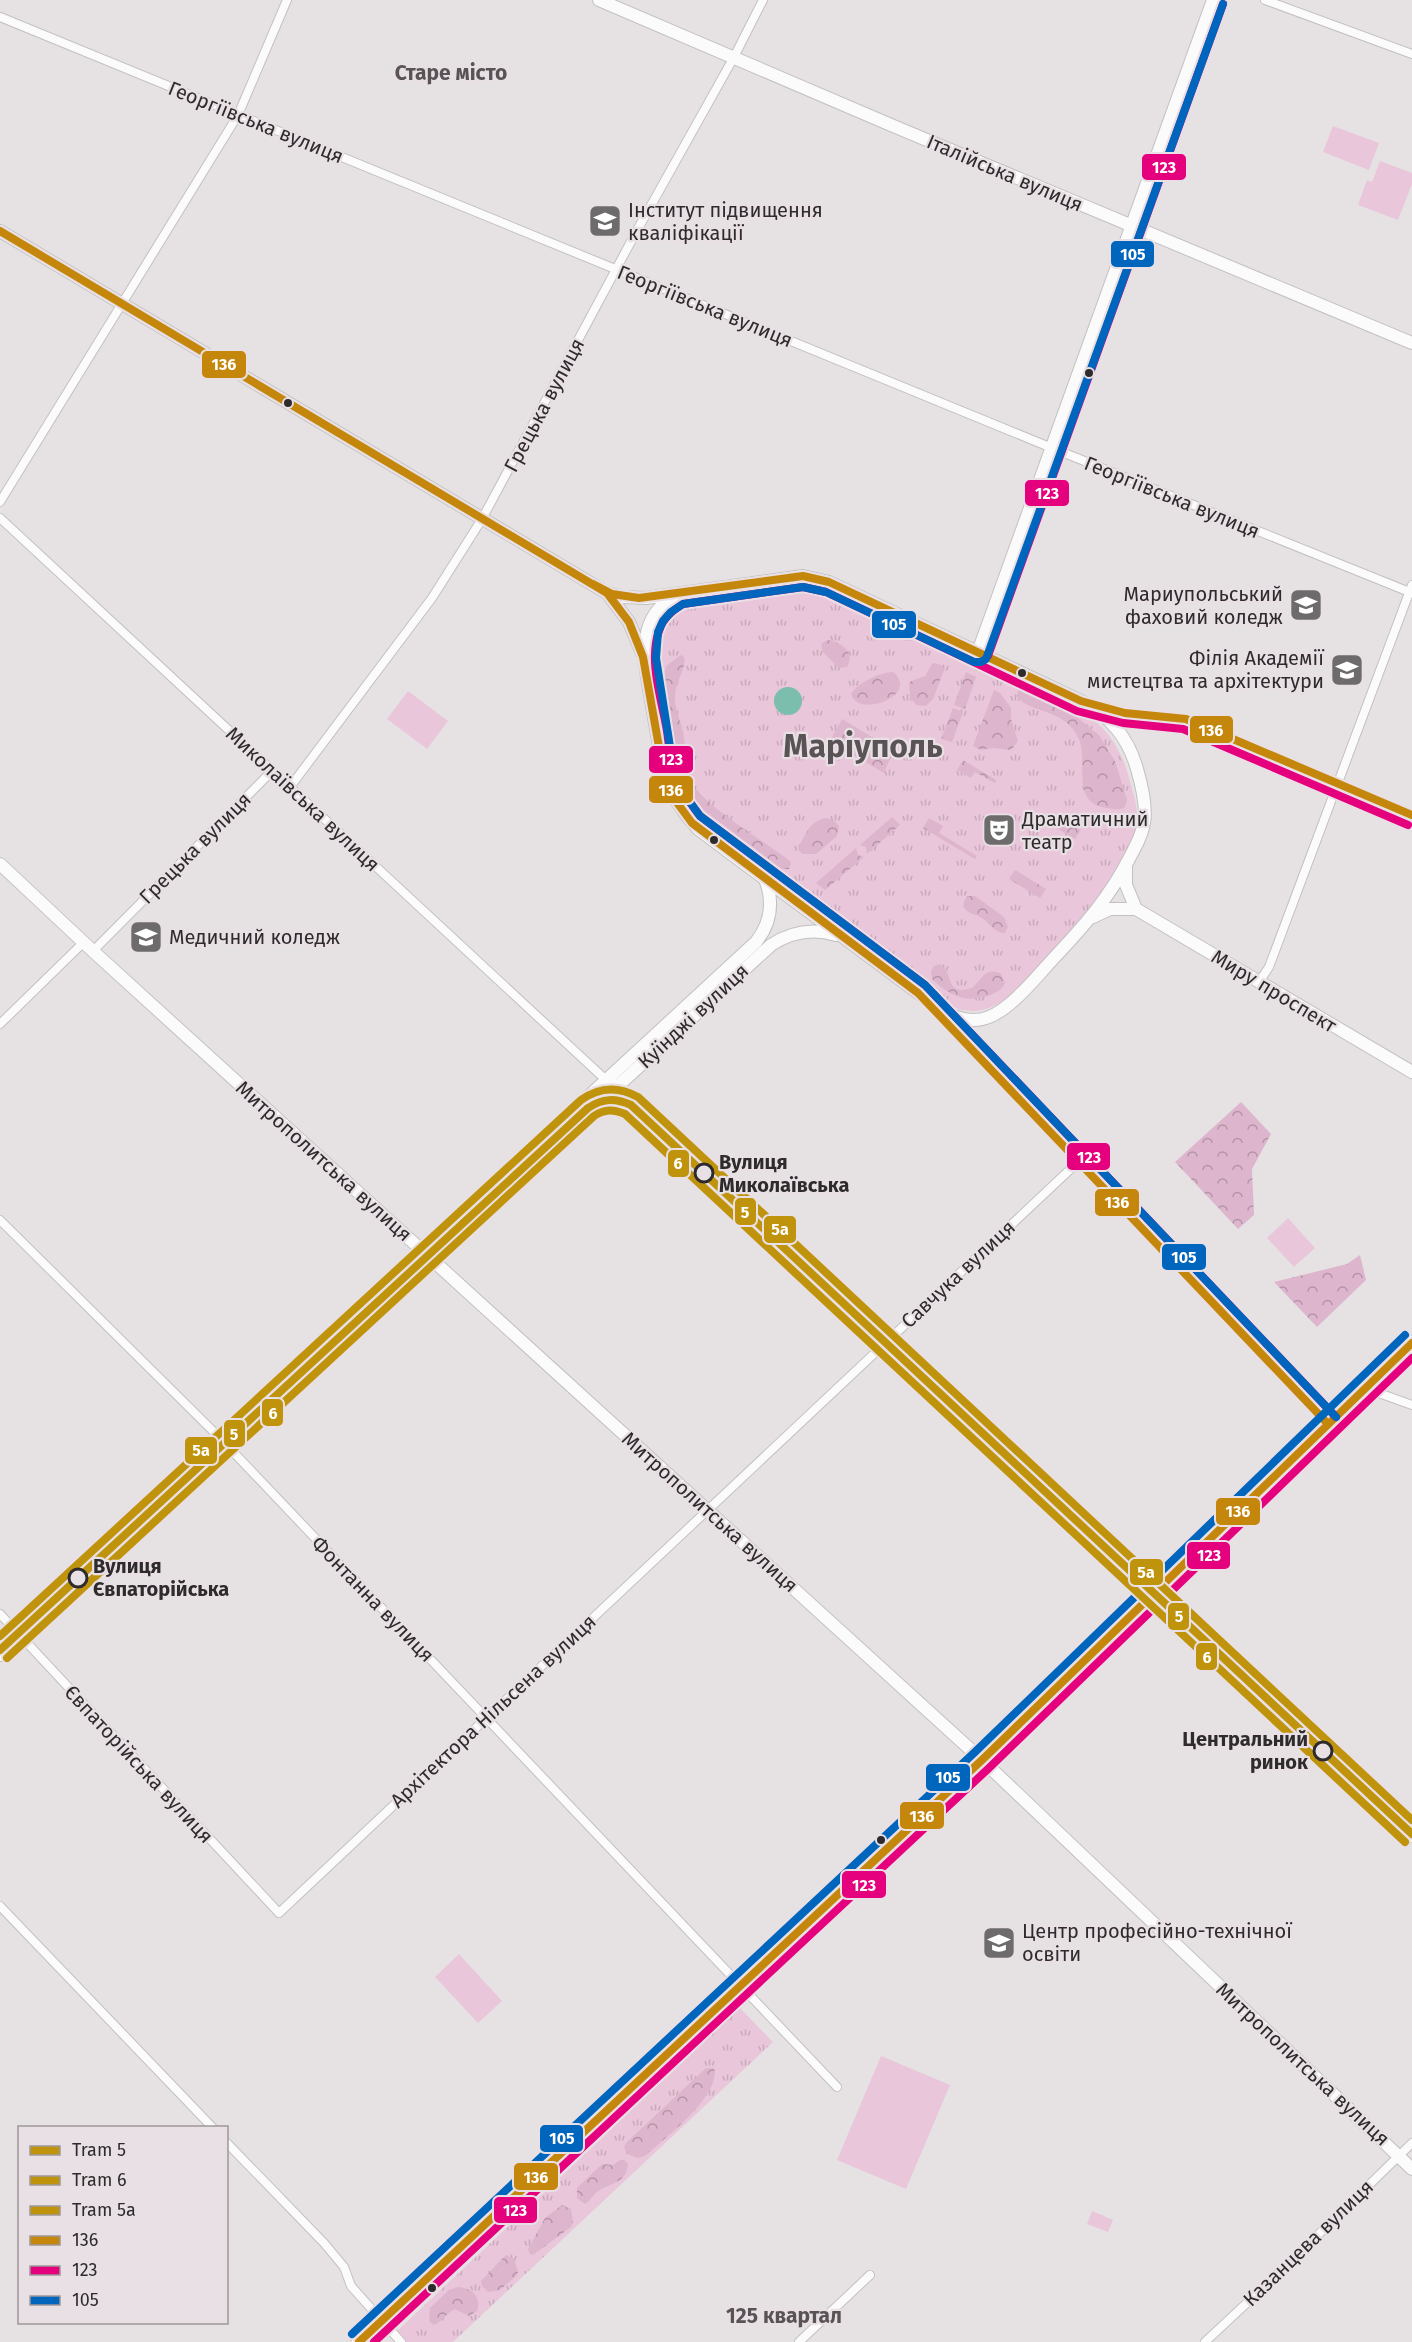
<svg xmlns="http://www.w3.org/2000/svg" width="1412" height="2342" font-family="'Fira Sans',sans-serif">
  <defs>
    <pattern id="grass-tufts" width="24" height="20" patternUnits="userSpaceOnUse" patternTransform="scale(1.5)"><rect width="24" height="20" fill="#e9c6da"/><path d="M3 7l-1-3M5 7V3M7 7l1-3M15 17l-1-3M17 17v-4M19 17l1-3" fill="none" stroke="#c8aabb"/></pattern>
    <pattern id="forest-crowns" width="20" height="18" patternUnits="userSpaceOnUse" patternTransform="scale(1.5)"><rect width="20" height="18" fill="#ddb5cd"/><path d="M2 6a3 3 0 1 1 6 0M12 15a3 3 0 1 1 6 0" fill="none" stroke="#b493a7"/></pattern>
  </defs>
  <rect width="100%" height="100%" fill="#e6e2e4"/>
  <path fill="url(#grass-tufts)" d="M 792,585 L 803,585 L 826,589 L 1077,709 C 1103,723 1118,743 1127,771 C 1131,786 1138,804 1137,820 C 1135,860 1079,923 1052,952 C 1033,972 1010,1003 983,1010 C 965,1014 950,1007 936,997 L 702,818 L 682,797 L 671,772 L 655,651 C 655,640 655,629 662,619 C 679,596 762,590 792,585 Z
    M 740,2008 L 773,2042 L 453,2342 L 405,2342 L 396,2332 Z
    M 1092,2211 L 1113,2220 L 1108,2232 L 1087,2224 Z"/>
  <path fill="url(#forest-crowns)" d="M 827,640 C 841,642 856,652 847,667 L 839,668 L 823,652 L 821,644 Z
    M 681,655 L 684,657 C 687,669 673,685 675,701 C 676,712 681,722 683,732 C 687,750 684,771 694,786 C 708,808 765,842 789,860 L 791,863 L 789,869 L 782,869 L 705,811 L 688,792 L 676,759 L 664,676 L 666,666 Z
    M 935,663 L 943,666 L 944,670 L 933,699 L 926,706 L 917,705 L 910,698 L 909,682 L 925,676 L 932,664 Z
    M 893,672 C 921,695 858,719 851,694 C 857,683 881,672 893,672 Z
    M 966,672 L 976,677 L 965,709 L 954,705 Z
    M 994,690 L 1000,693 L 1011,708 L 1011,719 L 1018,741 L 1011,750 L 993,748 L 981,750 L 973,746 Z
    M 1018,690 L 1078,718 L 1099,735 L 1115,761 L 1127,800 L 1125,807 C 1119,811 1114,809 1107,808 C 1069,803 1089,762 1079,739 C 1065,707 1028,714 1017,696 Z
    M 953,708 L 963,712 L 952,742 L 941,739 Z
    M 842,719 L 897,752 L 889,761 L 884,773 L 830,741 Z
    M 963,760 L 996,780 L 995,783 L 975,772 L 971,778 L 957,770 Z
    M 1049,812 L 1081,830 L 1075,839 L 1044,821 Z
    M 892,817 L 900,825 L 867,854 L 866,847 L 860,845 Z
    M 827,818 L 833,820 L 839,826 L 837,836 L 816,854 L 802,854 L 798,848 C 806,835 809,820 827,818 Z
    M 929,818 L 943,826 L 939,833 L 977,856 L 975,859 L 923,828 Z
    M 856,848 L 858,855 L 864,857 L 825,890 L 816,883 Z
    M 1015,870 L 1046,889 L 1040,898 L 1009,879 Z
    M 975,896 L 1004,917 L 1008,927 L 1005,933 C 993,933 990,922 980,917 C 976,914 969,914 966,910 C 961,906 964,901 967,896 Z
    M 940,964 C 954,972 944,997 972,988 C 982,979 986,966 1001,974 L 1005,983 C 1002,990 997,992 990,995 C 966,1004 950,996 932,979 L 931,971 L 934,966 Z
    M 1241,1102 L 1271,1134 L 1252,1169 L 1254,1215 L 1238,1229 L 1175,1162 Z
    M 1360,1255 L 1366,1280 L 1317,1327 L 1274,1282 L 1347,1264 Z
    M 706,2068 L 714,2068 C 722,2095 663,2140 645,2156 L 638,2158 L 627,2154 L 624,2147 L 627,2142 Z
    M 620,2160 L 624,2160 L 628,2164 C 626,2183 613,2182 600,2190 C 593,2194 591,2200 585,2204 L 577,2198 L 577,2188 L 602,2164 L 613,2165 Z
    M 562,2205 L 571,2209 L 573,2222 L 571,2227 L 533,2255 L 530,2254 L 528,2249 L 545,2218 Z
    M 506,2255 L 514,2259 L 518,2272 L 516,2276 L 500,2290 L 488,2292 L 482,2286 L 481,2281 Z
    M 458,2287 C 472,2288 482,2297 477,2311 L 469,2316 L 455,2309 C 446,2313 442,2322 434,2325 L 429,2321 L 430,2308 L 449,2290 Z"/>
  <path fill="#e9c6da" d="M 1333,126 L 1379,143 L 1369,170 L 1323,152 Z
    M 1380,161 L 1412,173 L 1412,184 L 1398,220 L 1358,205 L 1367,180 L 1372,182 Z
    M 408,691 L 448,721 L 427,749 L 387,719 Z
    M 1288,1218 L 1315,1248 L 1294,1267 L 1267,1238 Z
    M 459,1954 L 502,2001 L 478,2023 L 435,1977 Z
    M 881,2056 L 950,2085 L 906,2189 L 837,2160 Z"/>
  <path fill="#7cbeae" d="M774 701a14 14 0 1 1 28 0a14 14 0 1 1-28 0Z"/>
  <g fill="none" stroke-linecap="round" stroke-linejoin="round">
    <g stroke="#c3c0c1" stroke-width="10">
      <path id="street" d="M 1265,0 L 1412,54
        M 0,17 L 1052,448 L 1412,593
        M 0,502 L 238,115 L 287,0
        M 0,518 L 606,1080 L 619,1085 L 1412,1824
        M 1095,706 L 1125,713 L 1186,719 L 1412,815
        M 290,787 L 432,598 L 482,519 L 635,234 L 734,57 L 763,0
        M 93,951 L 272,771
        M 1259,982 L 1269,967 L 1412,585
        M 933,1009 L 1328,1424
        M 0,1024 L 84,942
        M 610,1089 L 1412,1838
        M 0,1220 L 219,1437 L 837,2087
        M 1365,1388 L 1412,1405
        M 0,1614 L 279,1913 L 1078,1162
        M 0,1906 L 213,2128
        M 226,2142 L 324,2243 L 344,2267 L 351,2286 L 401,2342
        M 799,2342 L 870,2275
        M 1205,2342 L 1280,2272 L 1412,2143"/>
    </g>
    <g stroke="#c3c0c1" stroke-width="14">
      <path id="secondary" d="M 599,0 L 891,125 L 1412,343
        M 0,231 L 607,593 L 623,597 L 646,598 L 803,576 L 829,582 L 1081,701 C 1110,716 1128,737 1137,769 C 1142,786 1147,806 1144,823 C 1142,835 1136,846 1130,857 C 1110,897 1084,926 1053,959 C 1037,976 1012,1008 989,1017 C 972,1024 957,1018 941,1010 L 698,829 C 682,812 672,796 664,775 C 660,752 656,729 652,706 C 645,665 632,617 679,594
        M 607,593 L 629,622 L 642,653
        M 978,652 L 1213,0
        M 0,864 L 95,953 L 982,1760 L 1412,2169
        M 1126,867 L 1126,885 L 1136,909
        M 1093,917 L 1110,909 L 1136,909 L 1412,1072
        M 0,1639 L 756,942 C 771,923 774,902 765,879
        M 0,1655 L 771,945 C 791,932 813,928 836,935"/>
    </g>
    <g stroke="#c3c0c1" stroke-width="17">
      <path id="highway" d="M 359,2342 L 982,1760 L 1412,1343"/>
    </g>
    <use href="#street" stroke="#fbfbfb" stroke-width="8"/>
    <use href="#secondary" stroke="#fbfbfb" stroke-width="12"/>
    <use href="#highway" stroke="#fbfbfb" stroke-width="15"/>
    <g stroke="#e8e0e4" stroke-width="12">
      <path id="bus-1" d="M 0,231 L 607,593 L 629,622 L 643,657 L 664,775 L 678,804 L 692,823 L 918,993 L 1328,1424
        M 593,584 L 612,594 L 639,598 L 803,576 L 829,582 L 1081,701 L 1125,713 L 1186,719 L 1412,815
        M 359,2342 L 982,1760 L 1412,1343"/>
    </g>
    <g stroke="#e8e0e4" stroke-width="12">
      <path id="bus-2" d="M 988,656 L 1223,4
        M 1336,1417 L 925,985 L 700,816 C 690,803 679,788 674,772 C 670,759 669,745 667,731 C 662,701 648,661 659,631 C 663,618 672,611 683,604 L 803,587 L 826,592 L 1077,711 L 1123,723 L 1183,729 L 1408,825
        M 374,2342 L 989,1768 L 1412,1358"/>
    </g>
    <g stroke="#e8e0e4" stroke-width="12">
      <path id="bus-3" d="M 1223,4 L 986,659 L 981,662 L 974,662 L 826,592 L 803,587 L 683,604 L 671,612 L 663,621 L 658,632 L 656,658 L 674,772 L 687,798 L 700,816 L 925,985 L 1336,1417
        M 352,2334 L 975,1752 L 1405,1335"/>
    </g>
    <use href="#bus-1" stroke="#c5870b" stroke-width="8"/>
    <use href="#bus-2" stroke="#e5007d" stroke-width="8"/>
    <use href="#bus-3" stroke="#0065bd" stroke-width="8"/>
    <g stroke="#e8e0e4" stroke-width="12">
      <path id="tram-1" d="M 0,1650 L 588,1108 C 603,1098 615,1098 631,1105 L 1412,1834"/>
    </g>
    <g stroke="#e8e0e4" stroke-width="12">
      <path id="tram-2" d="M 7,1658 L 594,1116 C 605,1109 613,1109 625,1114 L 1405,1842"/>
    </g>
    <g stroke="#e8e0e4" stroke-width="12">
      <path id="tram-3" d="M 0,1636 L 581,1100 C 599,1087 618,1086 638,1097 L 1412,1820"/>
    </g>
    <use href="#tram-1" stroke="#c0930d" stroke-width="8"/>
    <use href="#tram-2" stroke="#c0930d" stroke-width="8"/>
    <use href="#tram-3" stroke="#c0930d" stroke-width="8"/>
  </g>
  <defs>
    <g id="university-square" transform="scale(1.725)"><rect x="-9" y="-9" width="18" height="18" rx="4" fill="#6e6b6c" stroke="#e8e0e4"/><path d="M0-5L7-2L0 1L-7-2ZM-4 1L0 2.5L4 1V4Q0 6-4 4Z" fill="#fff"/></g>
    <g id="theatre-square" transform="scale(1.725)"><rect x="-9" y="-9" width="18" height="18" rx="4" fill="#6e6b6c" stroke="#e8e0e4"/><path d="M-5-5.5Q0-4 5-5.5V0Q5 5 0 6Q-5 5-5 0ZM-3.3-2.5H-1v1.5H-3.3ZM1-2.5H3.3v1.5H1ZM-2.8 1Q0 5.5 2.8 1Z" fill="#fff"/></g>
  </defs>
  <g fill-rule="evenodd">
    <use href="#university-square" x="605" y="221"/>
    <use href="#university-square" x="1306" y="605"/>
    <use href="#university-square" x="1347" y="670"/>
    <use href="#theatre-square" x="999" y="830"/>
    <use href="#university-square" x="146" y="937"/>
    <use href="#university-square" x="999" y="1943"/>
  </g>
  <g fill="#2e2b2c" stroke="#e8e0e4" stroke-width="2">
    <circle cx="1089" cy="373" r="5"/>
    <circle cx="288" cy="403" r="5"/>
    <circle cx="1022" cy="673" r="5"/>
    <circle cx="714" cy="840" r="5"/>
    <circle cx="881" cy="1840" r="5"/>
    <circle cx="432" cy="2288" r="5"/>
  </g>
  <g fill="#e8e0e4" stroke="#2e2b2c" stroke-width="3">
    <circle cx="704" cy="1173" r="9"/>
    <circle cx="78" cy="1578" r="9"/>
    <circle cx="1323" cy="1751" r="9"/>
  </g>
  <g text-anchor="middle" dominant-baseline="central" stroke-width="4.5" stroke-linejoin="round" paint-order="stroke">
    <g font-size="20" fill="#2e2b2c" stroke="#e8e0e4">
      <text transform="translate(256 122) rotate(22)">Георгіївська вулиця</text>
      <text transform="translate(1005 173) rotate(23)">Італійська вулиця</text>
      <text transform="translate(705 306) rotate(22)">Георгіївська вулиця</text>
      <text transform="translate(544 405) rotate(-62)">Грецька вулиця</text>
      <text transform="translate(1172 497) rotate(22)">Георгіївська вулиця</text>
      <text transform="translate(303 799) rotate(43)">Миколаївська вулиця</text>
      <text transform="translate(195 848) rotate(-45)">Грецька вулиця</text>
      <text transform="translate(1274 991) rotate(31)">Миру проспект</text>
      <text transform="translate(693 1016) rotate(-43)">Куїнджі вулиця</text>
      <text transform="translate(324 1161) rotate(42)">Митрополитська вулиця</text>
      <text transform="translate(958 1274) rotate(-43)">Савчука вулиця</text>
      <text transform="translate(710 1512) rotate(42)">Митрополитська вулиця</text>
      <text transform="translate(373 1599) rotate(46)">Фонтанна вулиця</text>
      <text transform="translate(493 1711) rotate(-43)">Архітектора Нільсена вулиця</text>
      <text transform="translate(139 1764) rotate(47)">Євпаторійська вулиця</text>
      <text transform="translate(1303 2064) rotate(43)">Митрополитська вулиця</text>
      <text transform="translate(1308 2243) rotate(-44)">Казанцева вулиця</text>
    </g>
    <g font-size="20" fill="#2e2b2c" stroke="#e8e0e4" text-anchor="start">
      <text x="628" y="210">Інститут підвищення<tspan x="628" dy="23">кваліфікації</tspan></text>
      <text x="1283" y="594" text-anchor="end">Мариупольський<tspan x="1283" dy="23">фаховий коледж</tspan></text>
      <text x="1324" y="658" text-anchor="end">Філія Академії<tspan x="1324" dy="23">мистецтва та архітектури</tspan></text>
      <text x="1022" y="819">Драматичний<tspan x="1022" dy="23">театр</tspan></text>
      <text x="169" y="937">Медичний коледж</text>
      <text x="1022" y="1931">Центр професійно-технічної<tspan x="1022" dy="23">освіти</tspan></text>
    </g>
    <g font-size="20" font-weight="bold" fill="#2e2b2c" stroke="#e8e0e4" text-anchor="start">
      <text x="719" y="1162">Вулиця<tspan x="719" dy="23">Миколаївська</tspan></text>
      <text x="93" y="1566">Вулиця<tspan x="93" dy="23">Євпаторійська</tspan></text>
      <text x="1308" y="1739" text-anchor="end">Центральний<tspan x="1308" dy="23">ринок</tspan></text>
    </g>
    <g font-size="21" font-weight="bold" fill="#595356" stroke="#e8e0e4">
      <text x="451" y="73">Старе місто</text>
      <text x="784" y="2316">125 квартал</text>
    </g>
    <g font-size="32" font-weight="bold" fill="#595356" stroke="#e8e0e4">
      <text x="863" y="746">Маріуполь</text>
    </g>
  </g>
  <g stroke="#e8e0e4" stroke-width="2">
    <rect x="1141" y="153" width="46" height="28" rx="6" fill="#e5007d"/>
    <rect x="1110" y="240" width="45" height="28" rx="6" fill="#0065bd"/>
    <rect x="201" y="350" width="46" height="29" rx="6" fill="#c5870b"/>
    <rect x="1024" y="479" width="46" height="28" rx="6" fill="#e5007d"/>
    <rect x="871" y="610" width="46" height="29" rx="6" fill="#0065bd"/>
    <rect x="1189" y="715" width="45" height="29" rx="6" fill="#c5870b"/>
    <rect x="648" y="745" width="46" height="29" rx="6" fill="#e5007d"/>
    <rect x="648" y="775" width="46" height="29" rx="6" fill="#c5870b"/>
    <rect x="1066" y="1142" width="45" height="29" rx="6" fill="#e5007d"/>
    <rect x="667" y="1149" width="23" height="29" rx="6" fill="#c0930d"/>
    <rect x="1094" y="1188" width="46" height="29" rx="6" fill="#c5870b"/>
    <rect x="734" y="1197" width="23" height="29" rx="6" fill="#c0930d"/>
    <rect x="763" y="1215" width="34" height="29" rx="6" fill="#c0930d"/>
    <rect x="1161" y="1243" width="46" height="28" rx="6" fill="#0065bd"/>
    <rect x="261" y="1398" width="23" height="29" rx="6" fill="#c0930d"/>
    <rect x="223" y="1419" width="23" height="29" rx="6" fill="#c0930d"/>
    <rect x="184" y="1436" width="34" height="29" rx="6" fill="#c0930d"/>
    <rect x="1215" y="1497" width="46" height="29" rx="6" fill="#c5870b"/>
    <rect x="1186" y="1541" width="45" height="29" rx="6" fill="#e5007d"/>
    <rect x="1129" y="1558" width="35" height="28" rx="6" fill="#c0930d"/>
    <rect x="1167" y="1602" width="23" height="29" rx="6" fill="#c0930d"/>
    <rect x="1195" y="1642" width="23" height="29" rx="6" fill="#c0930d"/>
    <rect x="925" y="1763" width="46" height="29" rx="6" fill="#0065bd"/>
    <rect x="899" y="1801" width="46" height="29" rx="6" fill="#c5870b"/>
    <rect x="841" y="1870" width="46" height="29" rx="6" fill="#e5007d"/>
    <rect x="539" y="2124" width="45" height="29" rx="6" fill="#0065bd"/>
    <rect x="513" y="2162" width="46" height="29" rx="6" fill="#c5870b"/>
    <rect x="493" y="2196" width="45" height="28" rx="6" fill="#e5007d"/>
  </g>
  <g font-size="16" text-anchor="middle" font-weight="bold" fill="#fff">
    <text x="1164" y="173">123</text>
    <text x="1133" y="260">105</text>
    <text x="224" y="370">136</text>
    <text x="1047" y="499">123</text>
    <text x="894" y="630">105</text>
    <text x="1211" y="736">136</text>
    <text x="671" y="765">123</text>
    <text x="671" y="796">136</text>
    <text x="1089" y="1163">123</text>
    <text x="678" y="1169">6</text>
    <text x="1117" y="1208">136</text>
    <text x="745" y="1218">5</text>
    <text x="780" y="1235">5а</text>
    <text x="1184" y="1263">105</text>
    <text x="273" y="1419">6</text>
    <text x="234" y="1440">5</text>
    <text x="201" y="1456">5а</text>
    <text x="1238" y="1517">136</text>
    <text x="1209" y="1561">123</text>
    <text x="1146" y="1578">5а</text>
    <text x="1179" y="1622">5</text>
    <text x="1207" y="1663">6</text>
    <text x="948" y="1783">105</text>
    <text x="922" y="1822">136</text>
    <text x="864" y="1891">123</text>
    <text x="562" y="2144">105</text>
    <text x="536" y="2183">136</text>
    <text x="515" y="2216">123</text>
  </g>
  <rect x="18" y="2126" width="210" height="198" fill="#e8e0e4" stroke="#9e989a" stroke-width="1.5"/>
  <rect x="30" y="2146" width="30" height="9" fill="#c0930d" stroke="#9e989a" stroke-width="1.5"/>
  <text x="72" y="2156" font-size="18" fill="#2e2b2c">Tram 5</text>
  <rect x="30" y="2176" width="30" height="9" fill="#c0930d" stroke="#9e989a" stroke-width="1.5"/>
  <text x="72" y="2186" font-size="18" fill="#2e2b2c">Tram 6</text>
  <rect x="30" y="2206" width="30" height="9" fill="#c0930d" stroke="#9e989a" stroke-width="1.5"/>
  <text x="72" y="2216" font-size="18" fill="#2e2b2c">Tram 5а</text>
  <rect x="30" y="2236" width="30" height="9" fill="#c5870b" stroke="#9e989a" stroke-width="1.5"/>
  <text x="72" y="2246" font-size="18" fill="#2e2b2c">136</text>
  <rect x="30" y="2266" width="30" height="9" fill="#e5007d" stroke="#9e989a" stroke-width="1.5"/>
  <text x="72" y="2276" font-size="18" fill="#2e2b2c">123</text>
  <rect x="30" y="2296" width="30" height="9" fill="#0065bd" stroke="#9e989a" stroke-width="1.5"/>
  <text x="72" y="2306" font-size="18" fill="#2e2b2c">105</text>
</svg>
